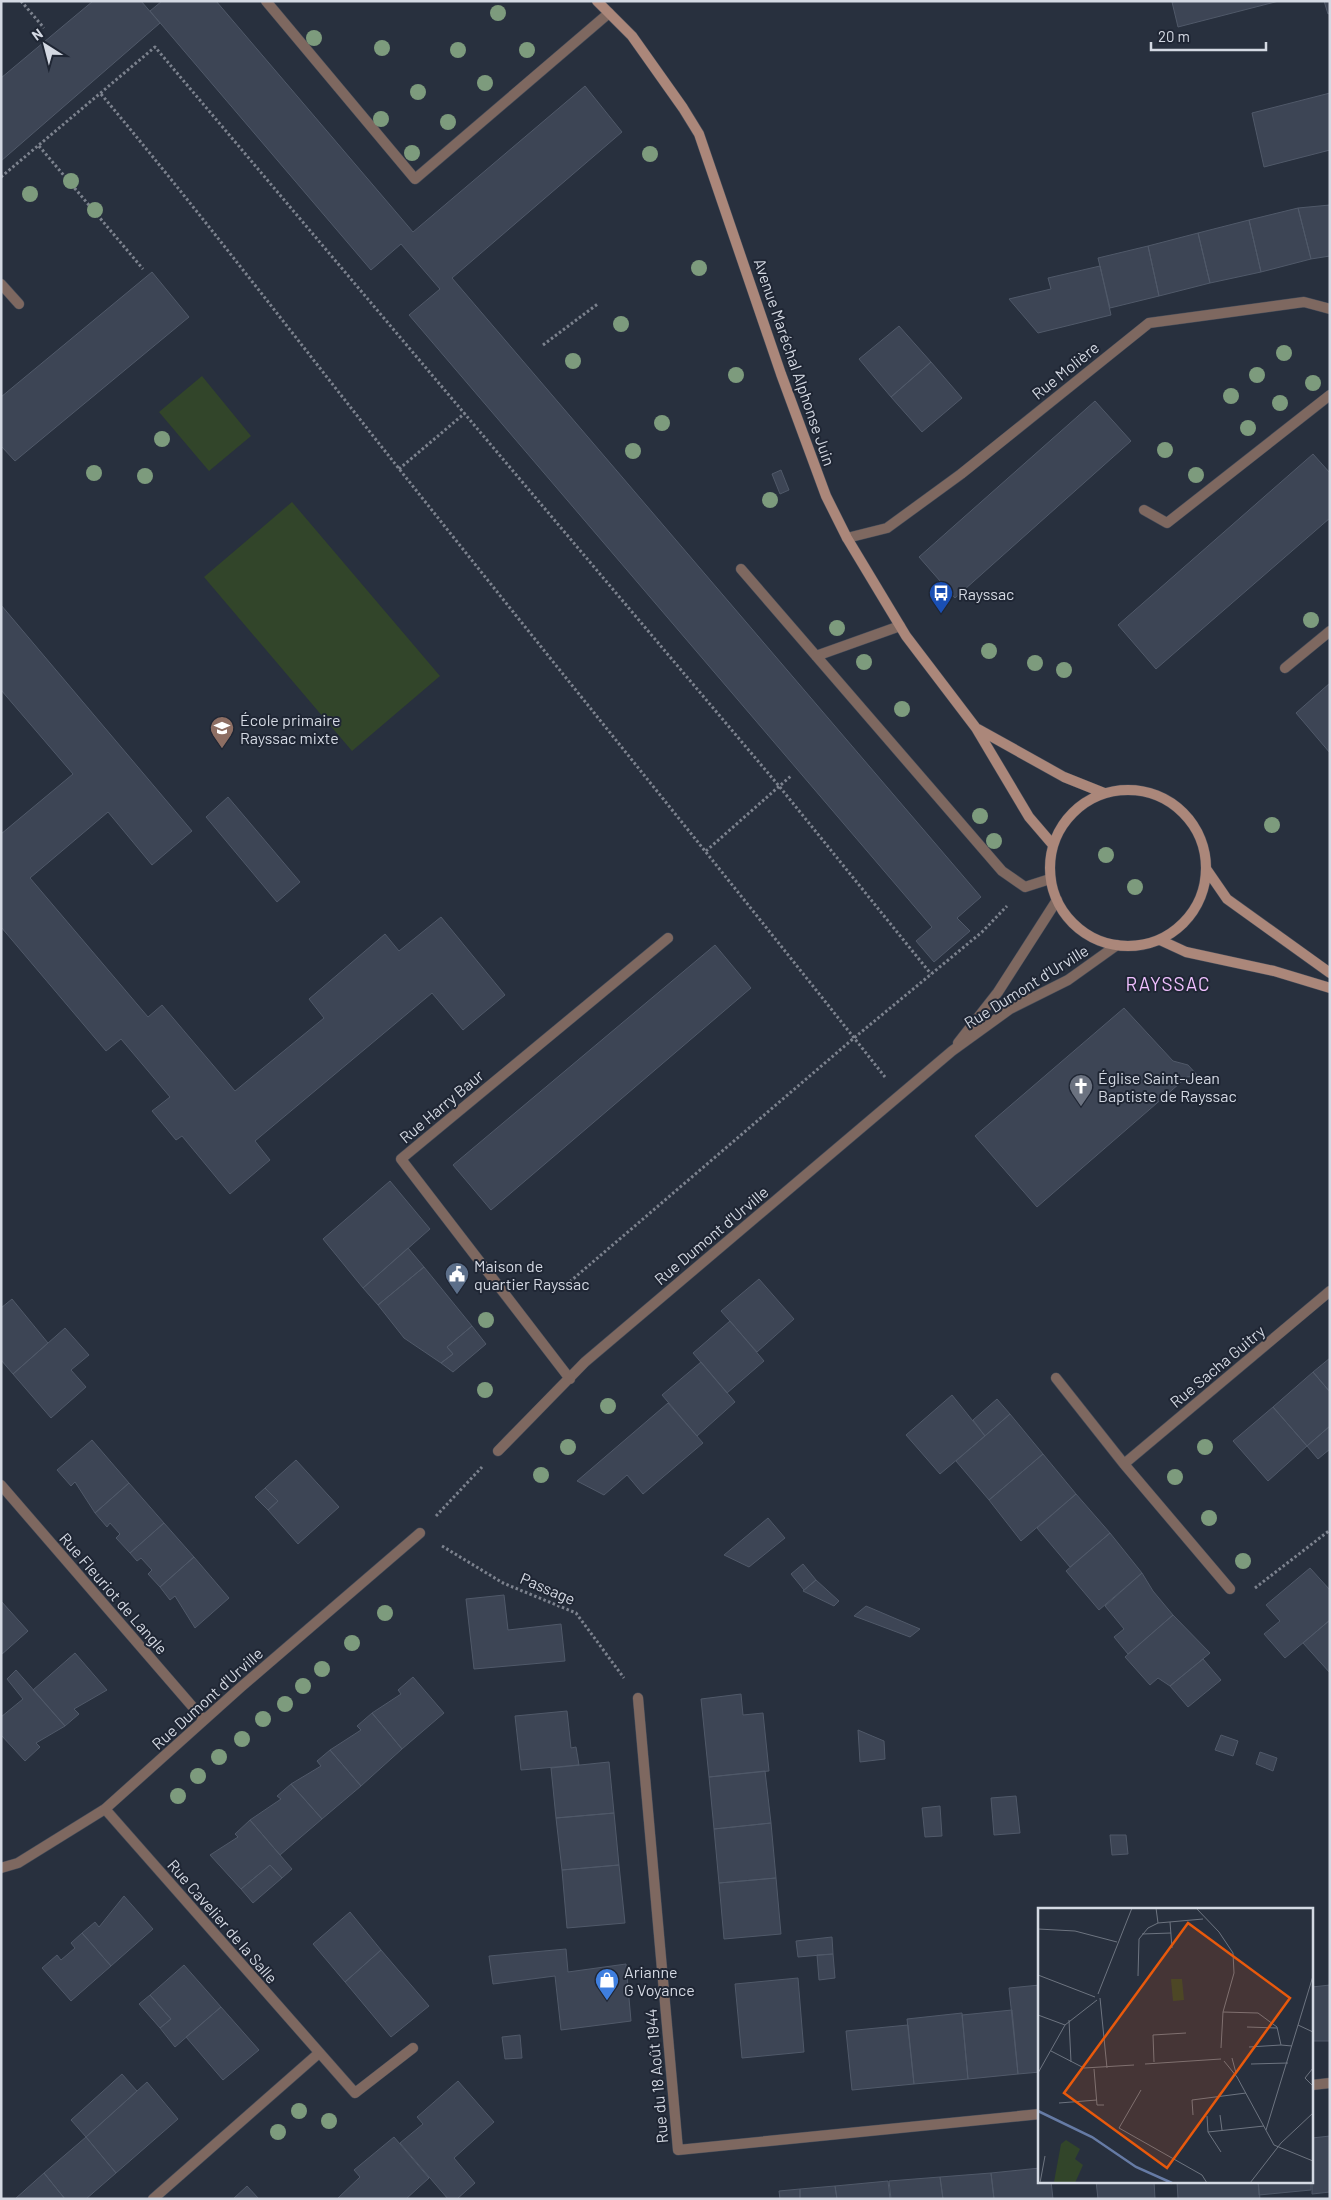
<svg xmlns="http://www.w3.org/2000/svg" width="1331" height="2200" font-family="Barlow,sans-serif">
  <rect width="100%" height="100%" fill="#28303e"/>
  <path fill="#32452a" d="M 202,376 L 251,436 L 209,471 L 159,412 Z
    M 292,502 L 440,676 L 352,751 L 204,577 Z"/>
  <path fill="#3d4555" stroke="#505969" d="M 93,1 L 141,1 L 160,23 L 1,161 L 1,78 Z
    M 162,1 L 216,1 L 413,232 L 585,86 L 622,132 L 452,278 L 981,897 L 957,918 L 970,931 L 934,962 L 916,941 L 932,927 L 409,315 L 440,289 L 401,244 L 371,270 L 150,11 Z
    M 1177,1 L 1279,1 L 1178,27 L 1172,2 Z
    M 1324,1 L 1330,1 L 1330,13 L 1328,14 Z
    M 1330,93 L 1330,150 L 1264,167 L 1252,113 Z
    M 1330,205 L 1330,256 L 1311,259 L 1298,208 Z
    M 1298,208 L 1311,259 L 1261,272 L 1249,220 Z
    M 1249,220 L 1261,272 L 1210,283 L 1198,233 Z
    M 1198,233 L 1210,283 L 1159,296 L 1148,246 Z
    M 1148,246 L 1159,296 L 1110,308 L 1098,258 Z
    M 1100,266 L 1111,315 L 1038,333 L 1009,299 L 1051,289 L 1048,278 Z
    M 152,272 L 189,317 L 15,461 L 1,446 L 1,397 Z
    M 899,326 L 931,362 L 891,397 L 859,359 Z
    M 931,362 L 962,398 L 922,432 L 891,397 Z
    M 1095,401 L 1131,441 L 955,598 L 919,557 Z
    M 1313,454 L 1330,473 L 1330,518 L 1156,669 L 1118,625 Z
    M 781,470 L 789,490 L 780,494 L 772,474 Z
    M 1,605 L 192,831 L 152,865 L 108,812 L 30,878 L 148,1017 L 162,1005 L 235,1091 L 324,1018 L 309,999 L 385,934 L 399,951 L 441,917 L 505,995 L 463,1030 L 432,993 L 255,1141 L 270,1160 L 230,1194 L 182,1136 L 176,1140 L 152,1111 L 170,1097 L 121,1039 L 106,1051 L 1,927 L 1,834 L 73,774 L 1,690 Z
    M 1330,683 L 1330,753 L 1296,713 Z
    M 228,797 L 300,882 L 277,902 L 206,817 Z
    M 715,945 L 751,988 L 491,1210 L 453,1165 Z
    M 1124,1008 L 1173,1061 L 1188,1065 L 1198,1076 L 1187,1077 L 1037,1207 L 975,1136 Z
    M 390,1181 L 430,1229 L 363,1288 L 323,1239 Z
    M 408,1248 L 424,1267 L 378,1305 L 363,1288 Z
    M 424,1267 L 472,1326 L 447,1347 L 453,1354 L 441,1363 L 404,1338 L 378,1305 Z
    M 759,1279 L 794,1319 L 757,1352 L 721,1311 Z
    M 12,1299 L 48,1343 L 13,1374 L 1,1360 L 1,1308 Z
    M 730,1321 L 764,1361 L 727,1393 L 693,1353 Z
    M 472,1326 L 486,1344 L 453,1372 L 441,1363 L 453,1354 L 447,1347 Z
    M 65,1328 L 89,1355 L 71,1370 L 86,1387 L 51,1418 L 13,1374 Z
    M 1330,1358 L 1330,1392 L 1313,1372 Z
    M 701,1362 L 735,1402 L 697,1436 L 662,1395 Z
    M 1313,1372 L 1330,1392 L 1330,1426 L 1307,1446 L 1273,1407 Z
    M 952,1395 L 985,1436 L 940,1474 L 906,1435 Z
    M 997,1399 L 1010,1414 L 985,1436 L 973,1420 Z
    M 668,1403 L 703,1443 L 643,1494 L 627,1475 L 604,1495 L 577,1481 Z
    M 1273,1407 L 1307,1446 L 1268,1481 L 1233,1441 Z
    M 1010,1414 L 1043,1454 L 989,1500 L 956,1461 Z
    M 1330,1426 L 1330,1449 L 1318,1459 L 1307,1446 Z
    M 92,1440 L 129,1483 L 95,1513 L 75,1482 L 71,1486 L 57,1470 Z
    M 1043,1454 L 1076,1494 L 1021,1541 L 989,1500 Z
    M 296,1460 L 339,1507 L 298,1544 L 268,1510 L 278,1501 L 265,1488 Z
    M 129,1483 L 164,1523 L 130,1553 L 116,1538 L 120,1534 L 110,1523 L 107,1527 L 95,1513 Z
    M 265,1488 L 278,1501 L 268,1510 L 255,1497 Z
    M 1076,1494 L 1110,1533 L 1070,1567 L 1037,1528 Z
    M 768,1518 L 785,1538 L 749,1567 L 724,1555 Z
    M 164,1523 L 194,1557 L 160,1587 L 148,1574 L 152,1570 L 141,1558 L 137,1561 L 130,1553 Z
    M 1110,1533 L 1142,1573 L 1099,1610 L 1066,1571 Z
    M 194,1557 L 229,1598 L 195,1628 L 175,1596 L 170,1600 L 160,1587 Z
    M 803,1564 L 816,1580 L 804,1590 L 791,1574 Z
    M 1310,1568 L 1330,1590 L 1330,1620 L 1285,1658 L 1264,1634 L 1280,1621 L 1266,1605 Z
    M 1142,1573 L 1153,1591 L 1173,1615 L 1128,1654 L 1114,1637 L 1124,1629 L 1105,1606 Z
    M 816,1580 L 839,1601 L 834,1606 L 803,1591 Z
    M 504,1595 L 508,1630 L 561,1624 L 565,1661 L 474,1669 L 466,1599 Z
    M 1,1601 L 28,1631 L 1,1655 Z
    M 866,1606 L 920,1629 L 910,1637 L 854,1616 Z
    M 1173,1615 L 1210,1653 L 1170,1686 L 1158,1678 L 1150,1685 L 1125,1657 Z
    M 1330,1620 L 1330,1673 L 1303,1643 Z
    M 75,1653 L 107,1690 L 74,1709 L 79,1714 L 65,1726 L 33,1690 Z
    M 1203,1659 L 1221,1680 L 1188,1707 L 1170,1686 Z
    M 16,1670 L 65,1726 L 36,1743 L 40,1747 L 25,1761 L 1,1735 L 1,1717 L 23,1699 L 7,1679 Z
    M 413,1677 L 444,1713 L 402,1749 L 372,1713 L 401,1694 L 398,1690 Z
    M 741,1694 L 743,1715 L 763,1713 L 769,1771 L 709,1777 L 701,1699 Z
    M 567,1711 L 571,1748 L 576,1747 L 579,1765 L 521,1770 L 515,1716 Z
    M 372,1713 L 402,1749 L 361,1786 L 330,1750 L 361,1730 L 357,1726 Z
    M 858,1730 L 884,1741 L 885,1759 L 860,1762 Z
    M 1221,1735 L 1238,1741 L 1233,1756 L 1215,1750 Z
    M 330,1750 L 361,1786 L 322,1819 L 291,1784 L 321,1766 L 317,1761 Z
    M 1260,1752 L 1277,1758 L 1273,1771 L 1256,1764 Z
    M 609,1762 L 614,1813 L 556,1818 L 551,1768 Z
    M 765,1771 L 771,1823 L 714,1829 L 709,1777 Z
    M 291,1784 L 322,1819 L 280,1855 L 250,1820 L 281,1799 L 277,1796 Z
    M 1016,1796 L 1020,1833 L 994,1835 L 991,1798 Z
    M 940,1806 L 942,1836 L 925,1837 L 922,1808 Z
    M 614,1813 L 619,1865 L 562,1870 L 556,1818 Z
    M 250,1820 L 292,1869 L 282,1878 L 270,1865 L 241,1889 L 210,1855 L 238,1837 L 235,1834 Z
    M 771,1823 L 776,1878 L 719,1883 L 714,1829 Z
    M 1110,1835 L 1126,1835 L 1128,1854 L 1112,1855 Z
    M 270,1865 L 282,1878 L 253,1903 L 241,1889 Z
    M 619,1865 L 625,1923 L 567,1928 L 562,1870 Z
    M 776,1878 L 781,1934 L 724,1939 L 719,1883 Z
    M 124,1896 L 153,1929 L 111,1966 L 82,1933 L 95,1922 L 99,1927 Z
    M 350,1912 L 381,1950 L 345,1982 L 313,1944 Z
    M 82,1933 L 111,1966 L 71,2001 L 42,1968 L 57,1955 L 61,1960 L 75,1948 L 71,1943 Z
    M 832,1937 L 833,1954 L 798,1957 L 796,1941 Z
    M 566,1949 L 568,1972 L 626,1964 L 631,2021 L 561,2030 L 555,1976 L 493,1984 L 489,1956 Z
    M 381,1950 L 429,2006 L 391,2037 L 345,1982 Z
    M 833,1954 L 835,1978 L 819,1980 L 817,1955 Z
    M 184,1965 L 221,2007 L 175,2047 L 160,2028 L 171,2019 L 150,1995 Z
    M 798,1978 L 804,2052 L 742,2058 L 735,1984 Z
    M 1040,1985 L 1040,2072 L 1018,2074 L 1009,1988 Z
    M 1330,1985 L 1330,2041 L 1312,2041 L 1312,1987 Z
    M 150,1995 L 171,2019 L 160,2028 L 139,2004 Z
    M 221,2007 L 259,2050 L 223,2080 L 186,2037 Z
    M 1012,2010 L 1018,2074 L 968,2079 L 962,2015 Z
    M 962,2013 L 968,2079 L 914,2084 L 907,2019 Z
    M 908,2025 L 914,2084 L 852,2090 L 846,2031 Z
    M 520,2035 L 522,2058 L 505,2059 L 502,2037 Z
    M 122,2074 L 137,2091 L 86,2137 L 71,2120 Z
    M 458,2081 L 494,2122 L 454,2158 L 475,2183 L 457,2199 L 448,2199 L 400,2143 L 423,2124 L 417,2117 Z
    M 147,2082 L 178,2119 L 116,2173 L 86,2137 Z
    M 1330,2136 L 1330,2192 L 1312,2194 L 1312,2138 Z
    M 86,2137 L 116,2173 L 86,2199 L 65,2199 L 44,2173 Z
    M 394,2137 L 429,2178 L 406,2199 L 337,2199 L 360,2177 L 354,2170 Z
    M 1040,2168 L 1040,2181 L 1051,2181 L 1053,2199 L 994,2199 L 991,2173 Z
    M 44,2173 L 65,2199 L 15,2199 Z
    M 991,2173 L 994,2199 L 943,2199 L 940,2177 Z
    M 940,2177 L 943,2199 L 891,2199 L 889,2181 Z
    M 888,2181 L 890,2199 L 837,2199 L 835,2186 Z
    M 1096,2181 L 1154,2181 L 1155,2199 L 1098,2199 Z
    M 1177,2181 L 1258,2181 L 1260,2199 L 1178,2199 Z
    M 1258,2181 L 1311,2181 L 1311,2190 L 1259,2195 Z
    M 247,2186 L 259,2199 L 233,2199 Z
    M 835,2186 L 837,2199 L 800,2199 L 800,2189 Z
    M 800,2189 L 800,2199 L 780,2199 L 779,2191 Z"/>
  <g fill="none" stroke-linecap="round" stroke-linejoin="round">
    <g stroke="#444b58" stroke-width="11">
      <path id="lane" d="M 266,1 L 415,179 L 609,13
        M 741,569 L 1002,871 L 1025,887 L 1050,879
        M 816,656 L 900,626"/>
    </g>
    <g stroke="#444b58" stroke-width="11">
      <path id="street" d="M 1,284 L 19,304
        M 1144,510 L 1167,523 L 1330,395
        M 847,538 L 887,528 L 961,474 L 1149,323 L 1304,302 L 1330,309
        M 1285,668 L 1330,631
        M 958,1043 L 998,992 L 1057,900
        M 1056,1378 L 1124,1464
        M 570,1379 L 401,1159 L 668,938
        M 498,1451 L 585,1362 L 952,1051 L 1010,1009 L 1068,980 L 1117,945
        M 1,1485 L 204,1720
        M 1230,1589 L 1124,1464 L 1330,1291
        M 638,1698 L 678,2150 L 1040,2114
        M 105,1809 L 355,2093 L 413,2048
        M 1,1868 L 18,1863 L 105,1809 L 241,1687 L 420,1533
        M 1312,2085 L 1330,2083
        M 153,2199 L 319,2053"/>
    </g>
    <g stroke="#444b58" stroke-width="11">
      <path id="secondary" d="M 597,1 L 632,36 L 683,108 L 699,134 L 781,374 L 826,496 L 847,538 L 906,636 L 976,728 L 1029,817 L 1053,845
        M 978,729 L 1064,777 L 1104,793
        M1050 868a78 78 0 1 1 156 0a78 78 0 1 1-156 0Z
        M 1207,870 L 1227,899 L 1330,973
        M 1160,940 L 1186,952 L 1274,971 L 1330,988"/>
    </g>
    <path stroke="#7c828e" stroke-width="3" stroke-dasharray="2.5 2.5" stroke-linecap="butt" d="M 21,1 L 44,28
      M 101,94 C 204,217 300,344 400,470 C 561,673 724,873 885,1077
      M 39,146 L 143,269
      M 1,177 L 155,47 L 779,786 L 931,974
      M 543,345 L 599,303
      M 399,469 L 465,413
      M 706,851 L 792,775
      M 566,1285 L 854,1038 L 982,932 L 1007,906
      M 436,1516 L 482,1467
      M 442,1546 L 503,1583 L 576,1613 L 624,1678
      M 1255,1588 L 1330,1530"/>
    <use href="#lane" stroke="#7e6860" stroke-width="10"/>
    <use href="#street" stroke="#7e6860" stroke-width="10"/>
    <use href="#secondary" stroke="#ab877a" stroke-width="10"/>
  </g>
  <g fill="#7d9b7d">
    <circle cx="498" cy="13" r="8"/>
    <circle cx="314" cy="38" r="8"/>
    <circle cx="382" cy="48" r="8"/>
    <circle cx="458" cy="50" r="8"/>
    <circle cx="527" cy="50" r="8"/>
    <circle cx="485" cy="83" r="8"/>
    <circle cx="418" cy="92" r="8"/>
    <circle cx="381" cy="119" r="8"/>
    <circle cx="448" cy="122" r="8"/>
    <circle cx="412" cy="153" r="8"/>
    <circle cx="650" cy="154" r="8"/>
    <circle cx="71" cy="181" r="8"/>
    <circle cx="30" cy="194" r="8"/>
    <circle cx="95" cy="210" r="8"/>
    <circle cx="699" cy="268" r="8"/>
    <circle cx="621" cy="324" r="8"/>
    <circle cx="1284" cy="353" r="8"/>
    <circle cx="573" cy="361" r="8"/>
    <circle cx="736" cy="375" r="8"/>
    <circle cx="1257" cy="375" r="8"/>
    <circle cx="1313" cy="383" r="8"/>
    <circle cx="1231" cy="396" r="8"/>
    <circle cx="1280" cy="403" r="8"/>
    <circle cx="662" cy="423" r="8"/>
    <circle cx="1248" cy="428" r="8"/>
    <circle cx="162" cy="439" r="8"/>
    <circle cx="1165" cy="450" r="8"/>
    <circle cx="633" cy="451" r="8"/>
    <circle cx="94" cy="473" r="8"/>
    <circle cx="1196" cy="475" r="8"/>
    <circle cx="145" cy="476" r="8"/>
    <circle cx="770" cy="500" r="8"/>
    <circle cx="1311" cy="620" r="8"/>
    <circle cx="837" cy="628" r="8"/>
    <circle cx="989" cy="651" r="8"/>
    <circle cx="864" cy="662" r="8"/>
    <circle cx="1035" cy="663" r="8"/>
    <circle cx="1064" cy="670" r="8"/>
    <circle cx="902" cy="709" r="8"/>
    <circle cx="980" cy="816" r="8"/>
    <circle cx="1272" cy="825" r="8"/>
    <circle cx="994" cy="841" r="8"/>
    <circle cx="1106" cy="855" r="8"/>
    <circle cx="1135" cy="887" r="8"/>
    <circle cx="460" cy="1274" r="8"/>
    <circle cx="486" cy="1320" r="8"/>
    <circle cx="485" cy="1390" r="8"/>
    <circle cx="608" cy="1406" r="8"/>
    <circle cx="568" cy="1447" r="8"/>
    <circle cx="1205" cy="1447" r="8"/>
    <circle cx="541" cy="1475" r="8"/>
    <circle cx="1175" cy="1477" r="8"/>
    <circle cx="1209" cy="1518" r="8"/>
    <circle cx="1243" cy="1561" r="8"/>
    <circle cx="385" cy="1613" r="8"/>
    <circle cx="352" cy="1643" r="8"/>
    <circle cx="322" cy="1669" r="8"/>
    <circle cx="303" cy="1686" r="8"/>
    <circle cx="285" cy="1704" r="8"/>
    <circle cx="263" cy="1719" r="8"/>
    <circle cx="242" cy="1739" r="8"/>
    <circle cx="219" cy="1757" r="8"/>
    <circle cx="198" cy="1776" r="8"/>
    <circle cx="178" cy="1796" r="8"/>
    <circle cx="299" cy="2111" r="8"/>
    <circle cx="329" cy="2121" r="8"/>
    <circle cx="278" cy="2132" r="8"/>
  </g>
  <defs>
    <g id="bus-pin" transform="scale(1.25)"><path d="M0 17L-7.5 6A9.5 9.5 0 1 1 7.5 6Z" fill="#1a4fb4" stroke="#1f2634"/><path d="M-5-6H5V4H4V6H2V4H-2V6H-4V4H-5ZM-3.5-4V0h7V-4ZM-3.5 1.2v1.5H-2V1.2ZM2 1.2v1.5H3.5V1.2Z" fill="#fff"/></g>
    <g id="school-pin" transform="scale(1.25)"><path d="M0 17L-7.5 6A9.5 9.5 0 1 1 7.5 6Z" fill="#8d6e63" stroke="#1f2634"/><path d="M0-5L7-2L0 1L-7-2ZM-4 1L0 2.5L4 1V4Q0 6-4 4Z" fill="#fff"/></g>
    <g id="church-pin" transform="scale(1.25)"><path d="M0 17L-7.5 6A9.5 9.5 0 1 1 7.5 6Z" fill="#6b7280" stroke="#1f2634"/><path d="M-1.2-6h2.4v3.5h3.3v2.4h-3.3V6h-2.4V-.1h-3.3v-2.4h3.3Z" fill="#fff"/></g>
    <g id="civic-pin" transform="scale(1.25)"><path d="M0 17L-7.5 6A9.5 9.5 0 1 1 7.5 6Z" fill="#5c6f8a" stroke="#1f2634"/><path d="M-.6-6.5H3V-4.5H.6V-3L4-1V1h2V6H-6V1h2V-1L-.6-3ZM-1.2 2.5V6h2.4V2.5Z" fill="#fff"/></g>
    <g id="shop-pin" transform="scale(1.25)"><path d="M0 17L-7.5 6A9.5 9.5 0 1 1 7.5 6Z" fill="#3f7fe0" stroke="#1f2634"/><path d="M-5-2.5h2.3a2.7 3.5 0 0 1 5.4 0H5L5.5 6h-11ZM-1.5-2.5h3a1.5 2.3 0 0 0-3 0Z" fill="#fff"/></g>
  </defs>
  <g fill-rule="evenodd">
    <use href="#bus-pin" x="941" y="593"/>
    <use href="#school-pin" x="222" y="728"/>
    <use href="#church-pin" x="1081" y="1086"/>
    <use href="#civic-pin" x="457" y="1274"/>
    <use href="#shop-pin" x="607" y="1980"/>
  </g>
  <g text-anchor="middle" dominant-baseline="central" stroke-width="4" stroke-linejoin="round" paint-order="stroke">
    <g font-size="16" fill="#d4d9e3" stroke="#1f2634">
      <text transform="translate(795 362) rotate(71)">Avenue Maréchal Alphonse Juin</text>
      <text transform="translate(1065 370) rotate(-39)">Rue Molière</text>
      <text transform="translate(1026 986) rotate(-32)">Rue Dumont d'Urville</text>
      <text transform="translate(441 1106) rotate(-40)">Rue Harry Baur</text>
      <text transform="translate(711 1235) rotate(-40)">Rue Dumont d'Urville</text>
      <text transform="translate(1217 1366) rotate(-40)">Rue Sacha Guitry</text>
      <text transform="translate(548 1588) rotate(23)">Passage</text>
      <text transform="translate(114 1593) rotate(49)">Rue Fleuriot de Langle</text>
      <text transform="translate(207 1698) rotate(-42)">Rue Dumont d'Urville</text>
      <text transform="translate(223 1921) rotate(49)">Rue Cavelier de la Salle</text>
      <text transform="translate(656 2076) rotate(-95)">Rue du 18 Août 1944</text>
    </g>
    <g font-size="16" fill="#d4d9e3" stroke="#1f2634" text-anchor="start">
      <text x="958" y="593">Rayssac</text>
      <text x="240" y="719">École primaire<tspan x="240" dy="18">Rayssac mixte</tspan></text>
      <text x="1098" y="1077">Église Saint-Jean<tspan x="1098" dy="18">Baptiste de Rayssac</tspan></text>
      <text x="474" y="1265">Maison de<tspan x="474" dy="18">quartier Rayssac</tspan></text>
      <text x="624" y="1971">Arianne<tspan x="624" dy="18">G Voyance</tspan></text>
    </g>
    <g font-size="19" letter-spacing="1" fill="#f1c0ff" stroke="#1f2634">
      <text x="1168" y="983">RAYSSAC</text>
    </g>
  </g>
  <g transform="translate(1038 1908)">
    <rect width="275" height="275" fill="#28303e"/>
    <path d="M 133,71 L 144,71 L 146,92 L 135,93 ZM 28,232 L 42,241 L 37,251 L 45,257 L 37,275 L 16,274 L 23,236 Z" fill="#32452a"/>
    <path fill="none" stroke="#667ba5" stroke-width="2.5" d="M 0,203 L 54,229 L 98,259 L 134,275"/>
    <path fill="none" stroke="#6d7480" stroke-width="1" d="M 118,0 L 120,15 L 165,11M 158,0 L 181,24 L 195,45 L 196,65 L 185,104 L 183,140M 132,14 L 134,40M 0,21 L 37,23 L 79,34M 104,26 L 133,25M 0,67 L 57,89M 100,68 L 101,31 L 110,20 L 120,15M 60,86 L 94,0M 62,90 L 69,160M 185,104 L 220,105 L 239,119 L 243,137 L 254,138M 0,107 L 27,117M 31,112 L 33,154M 260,117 L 275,124M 209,119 L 239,120M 211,139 L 243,137M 13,143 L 46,160 L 96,157M 194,150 L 198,165M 186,153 L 199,169 L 236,237 L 275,253M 116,154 L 115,127 L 148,125M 107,156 L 183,151M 213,156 L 250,155M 275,160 L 267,170 L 275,178M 56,161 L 59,197 L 66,197M 0,165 L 27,117 L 59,92M 103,182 L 81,220 L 164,267 L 169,275M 21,195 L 59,192M 155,207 L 154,192 L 208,185M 182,207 L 184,222M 169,208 L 170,224M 228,222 L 275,68M 183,244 L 170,224 L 226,218M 2,275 L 7,248M 212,275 L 243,235 L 275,205"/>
    <path fill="#e8590c" fill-opacity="0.15" stroke="#e8590c" stroke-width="2.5" d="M 150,15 L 252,90 L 129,260 L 26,185 Z"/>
    <rect width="275" height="275" fill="none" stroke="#d4d9e3" stroke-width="2.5"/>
  </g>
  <rect width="1331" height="2200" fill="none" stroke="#d4d9e3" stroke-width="5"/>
  <g transform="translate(45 45) rotate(324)" stroke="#1f2634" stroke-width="4" paint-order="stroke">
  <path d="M0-4L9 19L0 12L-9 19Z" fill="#d4d9e3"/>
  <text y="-8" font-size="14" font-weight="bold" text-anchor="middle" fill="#d4d9e3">N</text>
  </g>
  <path d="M1151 42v8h115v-8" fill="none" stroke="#d4d9e3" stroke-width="2.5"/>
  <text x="1158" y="42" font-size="15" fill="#d4d9e3" stroke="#1f2634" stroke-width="4" paint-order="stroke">20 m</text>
</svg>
